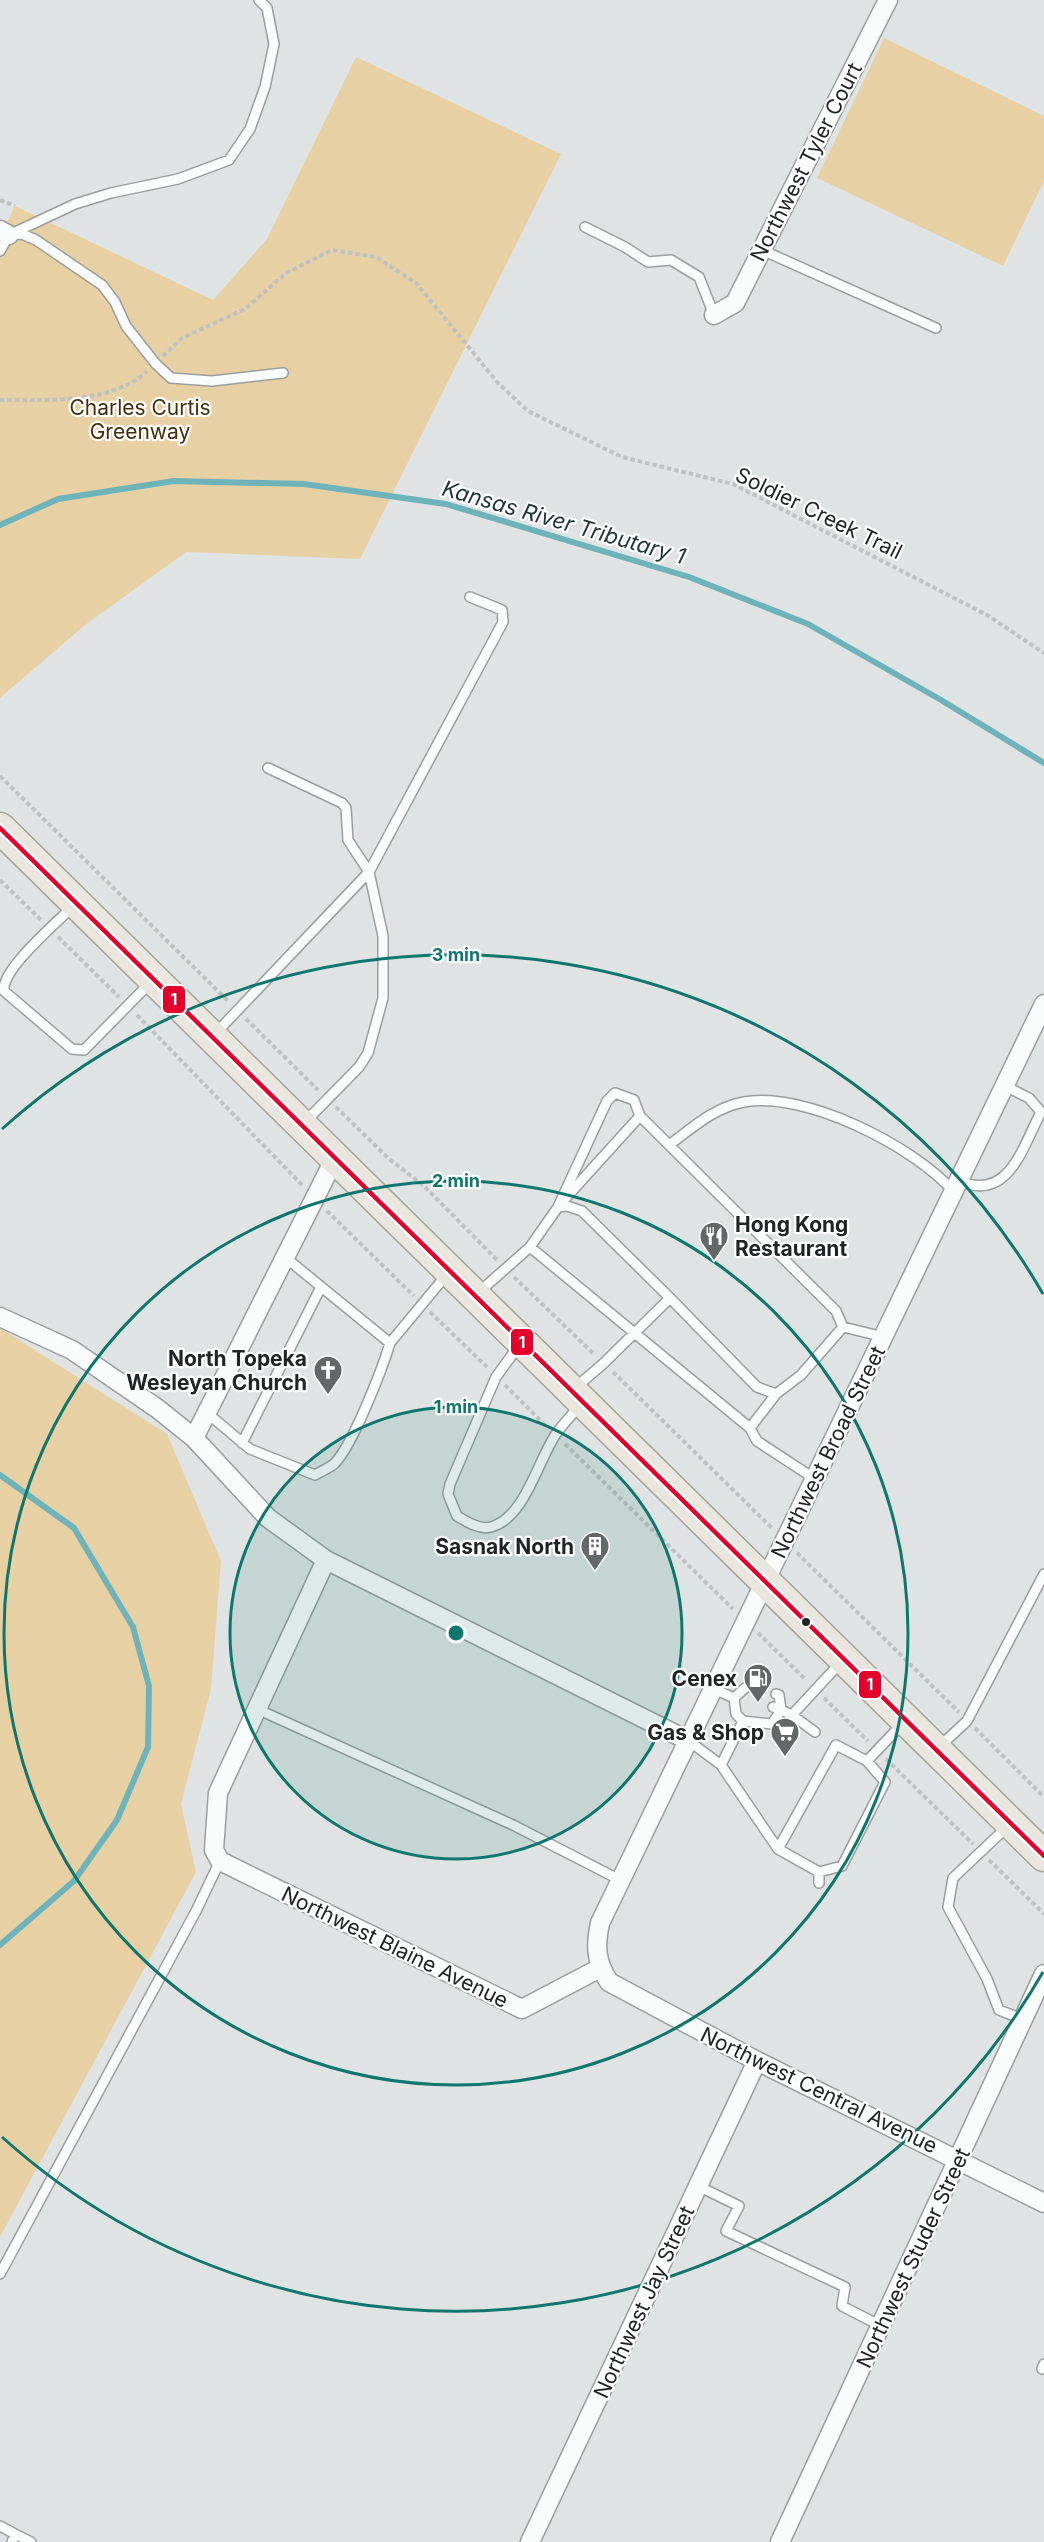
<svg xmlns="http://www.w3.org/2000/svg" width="1044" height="2542" font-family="Inter,sans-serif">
  <rect width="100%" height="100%" fill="#dfe3e3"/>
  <path fill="#e7d1a4" d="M 884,38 L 1044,116 L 1044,181 L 1003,266 L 817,178 Z
    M 356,57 L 561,154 L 360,559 L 186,552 L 85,625 L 0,698 L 0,236 L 15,206 L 213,300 L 267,239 Z
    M 0,1328 L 167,1434 L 221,1561 L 211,1689 L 181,1804 L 196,1872 L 0,2237 Z"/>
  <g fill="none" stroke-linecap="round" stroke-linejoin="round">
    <path stroke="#6eb3ba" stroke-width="6" d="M 0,525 L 58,499 L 174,481 L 304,484 L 446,504 L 689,577 L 808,624 L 941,700 L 1044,763
      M 0,1475 L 74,1528 L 133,1627 L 149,1686 L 148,1747 L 117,1820 L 74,1881 L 0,1945"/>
    <g stroke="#9b9e9e" stroke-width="12">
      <path id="lane" d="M 585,227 L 625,247 L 648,262 L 671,260 L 699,277 L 714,315
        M 9,235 L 75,204 L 111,193 L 178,179 L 229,160 L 250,129 L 265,87 L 274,44 L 267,8 L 259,0
        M 762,250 L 936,328
        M 0,251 L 9,235 L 22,234 L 36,240 L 102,285 L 115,302 L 126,326 L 155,363 L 171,378 L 212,381 L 283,373
        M 268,768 L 342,803 L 346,808 L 348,840 L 369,872 L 383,936 L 383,998 L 368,1053 L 359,1067 L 304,1123
        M 74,905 C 58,922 1,969 4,991 L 72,1049 L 84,1050 L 150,983
        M 214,1035 L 369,872 L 503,622 L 502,610 L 470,597
        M 669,1145 C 692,1128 715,1107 744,1102 C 805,1091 914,1146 954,1192
        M 959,1181 C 1009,1202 1022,1148 1041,1112 L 1029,1098 L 1005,1086
        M 563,1201 L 640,1116
        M 558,1207 L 607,1101 L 615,1093 L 634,1100 L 640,1116 L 836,1311 L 843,1327
        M 530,1247 L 750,1428
        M 286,1258 L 390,1343 L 448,1273
        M 479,1292 L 530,1247 L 558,1207 L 567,1206 L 582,1211 L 670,1298 L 604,1363 L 575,1388
        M 670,1298 L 757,1387 L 776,1394 L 801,1375 L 843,1327 L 884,1337
        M 520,1344 L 496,1377 L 450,1484 L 448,1494 L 457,1516 C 467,1522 480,1530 491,1527 C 525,1518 538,1460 556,1434 C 563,1424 572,1415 579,1406
        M 776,1394 L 750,1428 L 757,1441 L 815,1479
        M 206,1412 L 250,1449 L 315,1475 C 321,1471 330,1468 335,1463 C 353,1444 382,1370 390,1343
        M 242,1443 L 321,1287
        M 714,1689 L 734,1698 L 736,1714 L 743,1721
        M 734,1698 L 745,1688
        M 773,1707 L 781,1710 L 779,1695 L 776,1694
        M 257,1709 L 513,1825 L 622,1881
        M 792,1715 L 815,1732
        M 689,1741 L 721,1765 L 778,1849 L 819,1872 L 819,1883
        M 939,1747 L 967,1721 L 1044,1574
        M 721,1765 L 743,1721 L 772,1724 L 781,1710 L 792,1715 L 842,1661
        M 1007,1827 L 953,1878 L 948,1907 L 987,1979 L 999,2010 L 1022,2019
        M 778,1849 L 836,1745 L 867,1761
        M 819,1872 L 842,1866 L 885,1782 L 867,1761 L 904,1722
        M 698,2186 L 739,2206 L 726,2231 L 845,2287 L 842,2306 L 881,2326
        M 0,2274 L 196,1911 L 220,1861
        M 1042,2369 L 1044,2364
        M 0,2526 L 15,2534 L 12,2542
        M 15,2534 L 31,2542"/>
    </g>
    <g stroke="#9b9e9e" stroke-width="21">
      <path id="street" d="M 0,230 L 9,235
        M 714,315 L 735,303 L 888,0
        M 1044,1004 L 600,1923 C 595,1947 596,1962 609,1982 L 757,2061 L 1044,2203
        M 0,1317 L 72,1350 L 158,1409 L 194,1438 L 268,1518 L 326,1560 L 689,1741
        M 194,1438 L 335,1158
        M 326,1560 L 218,1793 L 214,1850 L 220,1861 L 522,2009 L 600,1968
        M 530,2542 L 757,2061
        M 780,2542 L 1044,1974"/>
    </g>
    <g stroke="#a6a397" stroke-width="33">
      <path id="primary" d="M 0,828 L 1044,1856"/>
    </g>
    <path stroke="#c0c1c1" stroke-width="4" stroke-dasharray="4.5 3" stroke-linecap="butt" d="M 0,200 L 15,206
      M 163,356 L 182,338 L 245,309 L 286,273 L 332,250 L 376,257 L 416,283 L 498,383 L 528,411 L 622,457 L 733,484 L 987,615 L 1044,653
      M 0,400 C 45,400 113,404 147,371
      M 0,776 L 228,1001
      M 0,880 L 42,921
      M 58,937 L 119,997
      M 137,1015 L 303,1186
      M 246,1019 L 318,1090
      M 336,1107 L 388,1158 L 423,1185 L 498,1261
      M 327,1211 L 414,1296
      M 514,1277 L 595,1355
      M 430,1312 L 487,1367
      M 613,1372 L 773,1529
      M 505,1385 L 546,1426
      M 565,1444 L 733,1609
      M 797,1553 L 959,1712
      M 758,1633 L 806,1680
      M 824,1698 L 868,1741
      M 975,1728 L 1044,1797
      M 886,1759 L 973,1844
      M 989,1860 L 1044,1914"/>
    <use href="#lane" stroke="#fafbfb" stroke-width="9"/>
    <use href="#street" stroke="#fafbfb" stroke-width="18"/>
    <use href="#primary" stroke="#e8e6de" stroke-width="30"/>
    <g stroke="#fff" stroke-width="9">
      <path id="bus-1" d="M 0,828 L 1044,1856"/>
    </g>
    <use href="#bus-1" stroke="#e4002b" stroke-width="4.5"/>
  </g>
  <circle cx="456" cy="1633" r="226" fill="#0f766e" fill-opacity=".12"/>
  <g fill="none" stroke="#0f766e" stroke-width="3">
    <circle cx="456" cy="1633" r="226"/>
    <circle cx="456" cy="1633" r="452"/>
    <path d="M1043 1972A678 678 0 0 1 2 2137M2 1129A678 678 0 0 1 1043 1294"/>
  </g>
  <defs>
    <g id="restaurant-pin" transform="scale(1.5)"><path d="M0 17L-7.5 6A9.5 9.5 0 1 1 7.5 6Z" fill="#646767" stroke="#fff"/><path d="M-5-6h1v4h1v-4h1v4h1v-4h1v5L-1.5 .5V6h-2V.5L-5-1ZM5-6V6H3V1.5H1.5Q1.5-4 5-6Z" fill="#fff"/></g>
    <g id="church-pin" transform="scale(1.5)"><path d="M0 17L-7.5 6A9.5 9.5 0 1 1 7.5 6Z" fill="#646767" stroke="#fff"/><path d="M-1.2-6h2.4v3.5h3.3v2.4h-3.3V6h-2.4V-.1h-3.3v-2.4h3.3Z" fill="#fff"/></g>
    <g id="building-pin" transform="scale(1.5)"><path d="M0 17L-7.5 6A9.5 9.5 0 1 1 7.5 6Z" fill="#646767" stroke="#fff"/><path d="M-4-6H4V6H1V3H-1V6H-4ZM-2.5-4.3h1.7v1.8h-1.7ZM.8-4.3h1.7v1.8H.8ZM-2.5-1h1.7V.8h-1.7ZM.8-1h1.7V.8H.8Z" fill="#fff"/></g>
    <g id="fuel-pin" transform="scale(1.5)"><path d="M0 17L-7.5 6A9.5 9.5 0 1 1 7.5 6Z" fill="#646767" stroke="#fff"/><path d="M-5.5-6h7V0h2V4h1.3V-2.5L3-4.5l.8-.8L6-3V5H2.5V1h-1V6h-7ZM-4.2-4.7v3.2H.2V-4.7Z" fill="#fff"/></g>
    <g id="supermarket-pin" transform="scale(1.5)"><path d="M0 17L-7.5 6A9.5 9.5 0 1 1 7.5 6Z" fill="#646767" stroke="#fff"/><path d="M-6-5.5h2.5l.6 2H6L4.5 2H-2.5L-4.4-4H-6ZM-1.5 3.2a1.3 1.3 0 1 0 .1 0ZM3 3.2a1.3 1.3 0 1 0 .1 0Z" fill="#fff"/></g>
  </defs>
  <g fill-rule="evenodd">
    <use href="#restaurant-pin" x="714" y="1236"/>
    <use href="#church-pin" x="328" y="1370"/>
    <use href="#building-pin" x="595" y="1546"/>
    <use href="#fuel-pin" x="758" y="1678"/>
    <use href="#supermarket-pin" x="785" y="1732"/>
  </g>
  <circle fill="#212424" stroke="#fff" stroke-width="2" cx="806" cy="1622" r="5"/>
  <g text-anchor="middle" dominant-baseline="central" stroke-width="4.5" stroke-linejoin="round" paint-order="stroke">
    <g font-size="21" fill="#212424" stroke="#fff">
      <text transform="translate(806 162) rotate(-63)">Northwest Tyler Court</text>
      <text transform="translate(819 513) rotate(26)">Soldier Creek Trail</text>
      <text transform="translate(828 1452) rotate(-64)">Northwest Broad Street</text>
      <text transform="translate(395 1947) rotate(26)">Northwest Blaine Avenue</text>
      <text transform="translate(819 2090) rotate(26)">Northwest Central Avenue</text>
      <text transform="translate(913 2258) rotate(-65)">Northwest Studer Street</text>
      <text transform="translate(644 2302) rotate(-65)">Northwest Jay Street</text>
    </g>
    <g font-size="21" fill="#402f0a" stroke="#fff">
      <text x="140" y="407">Charles Curtis<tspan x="140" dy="24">Greenway</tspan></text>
    </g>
    <g font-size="21" font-weight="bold" fill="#212424" stroke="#fff" text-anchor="end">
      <text x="735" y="1224" text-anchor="start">Hong Kong<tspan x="735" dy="24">Restaurant</tspan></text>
      <text x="307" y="1358">North Topeka<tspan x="307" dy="24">Wesleyan Church</tspan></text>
      <text x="574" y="1546">Sasnak North</text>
      <text x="737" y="1678">Cenex</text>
      <text x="764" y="1732">Gas &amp; Shop</text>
    </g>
    <g font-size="22" font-style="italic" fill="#203639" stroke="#fff">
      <text transform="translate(564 522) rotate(16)">Kansas River Tributary 1</text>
    </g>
  </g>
  <circle cx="456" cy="1633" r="9" fill="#0f766e" stroke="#fff" stroke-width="3"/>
  <g font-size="18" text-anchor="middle" font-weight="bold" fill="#0f766e" stroke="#fff" stroke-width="4.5" stroke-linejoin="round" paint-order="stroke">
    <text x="456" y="961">3 min</text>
    <text x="456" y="1187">2 min</text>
    <text x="456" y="1413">1 min</text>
  </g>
  <g stroke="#fff" stroke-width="2">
    <rect x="162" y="985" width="24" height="29" rx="6" fill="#e4002b"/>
    <rect x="510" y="1328" width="24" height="28" rx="6" fill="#e4002b"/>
    <rect x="858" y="1670" width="24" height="29" rx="6" fill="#e4002b"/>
  </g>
  <g font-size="16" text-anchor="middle" font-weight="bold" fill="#fff">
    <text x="174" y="1005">1</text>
    <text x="522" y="1348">1</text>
    <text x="870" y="1690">1</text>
  </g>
</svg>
